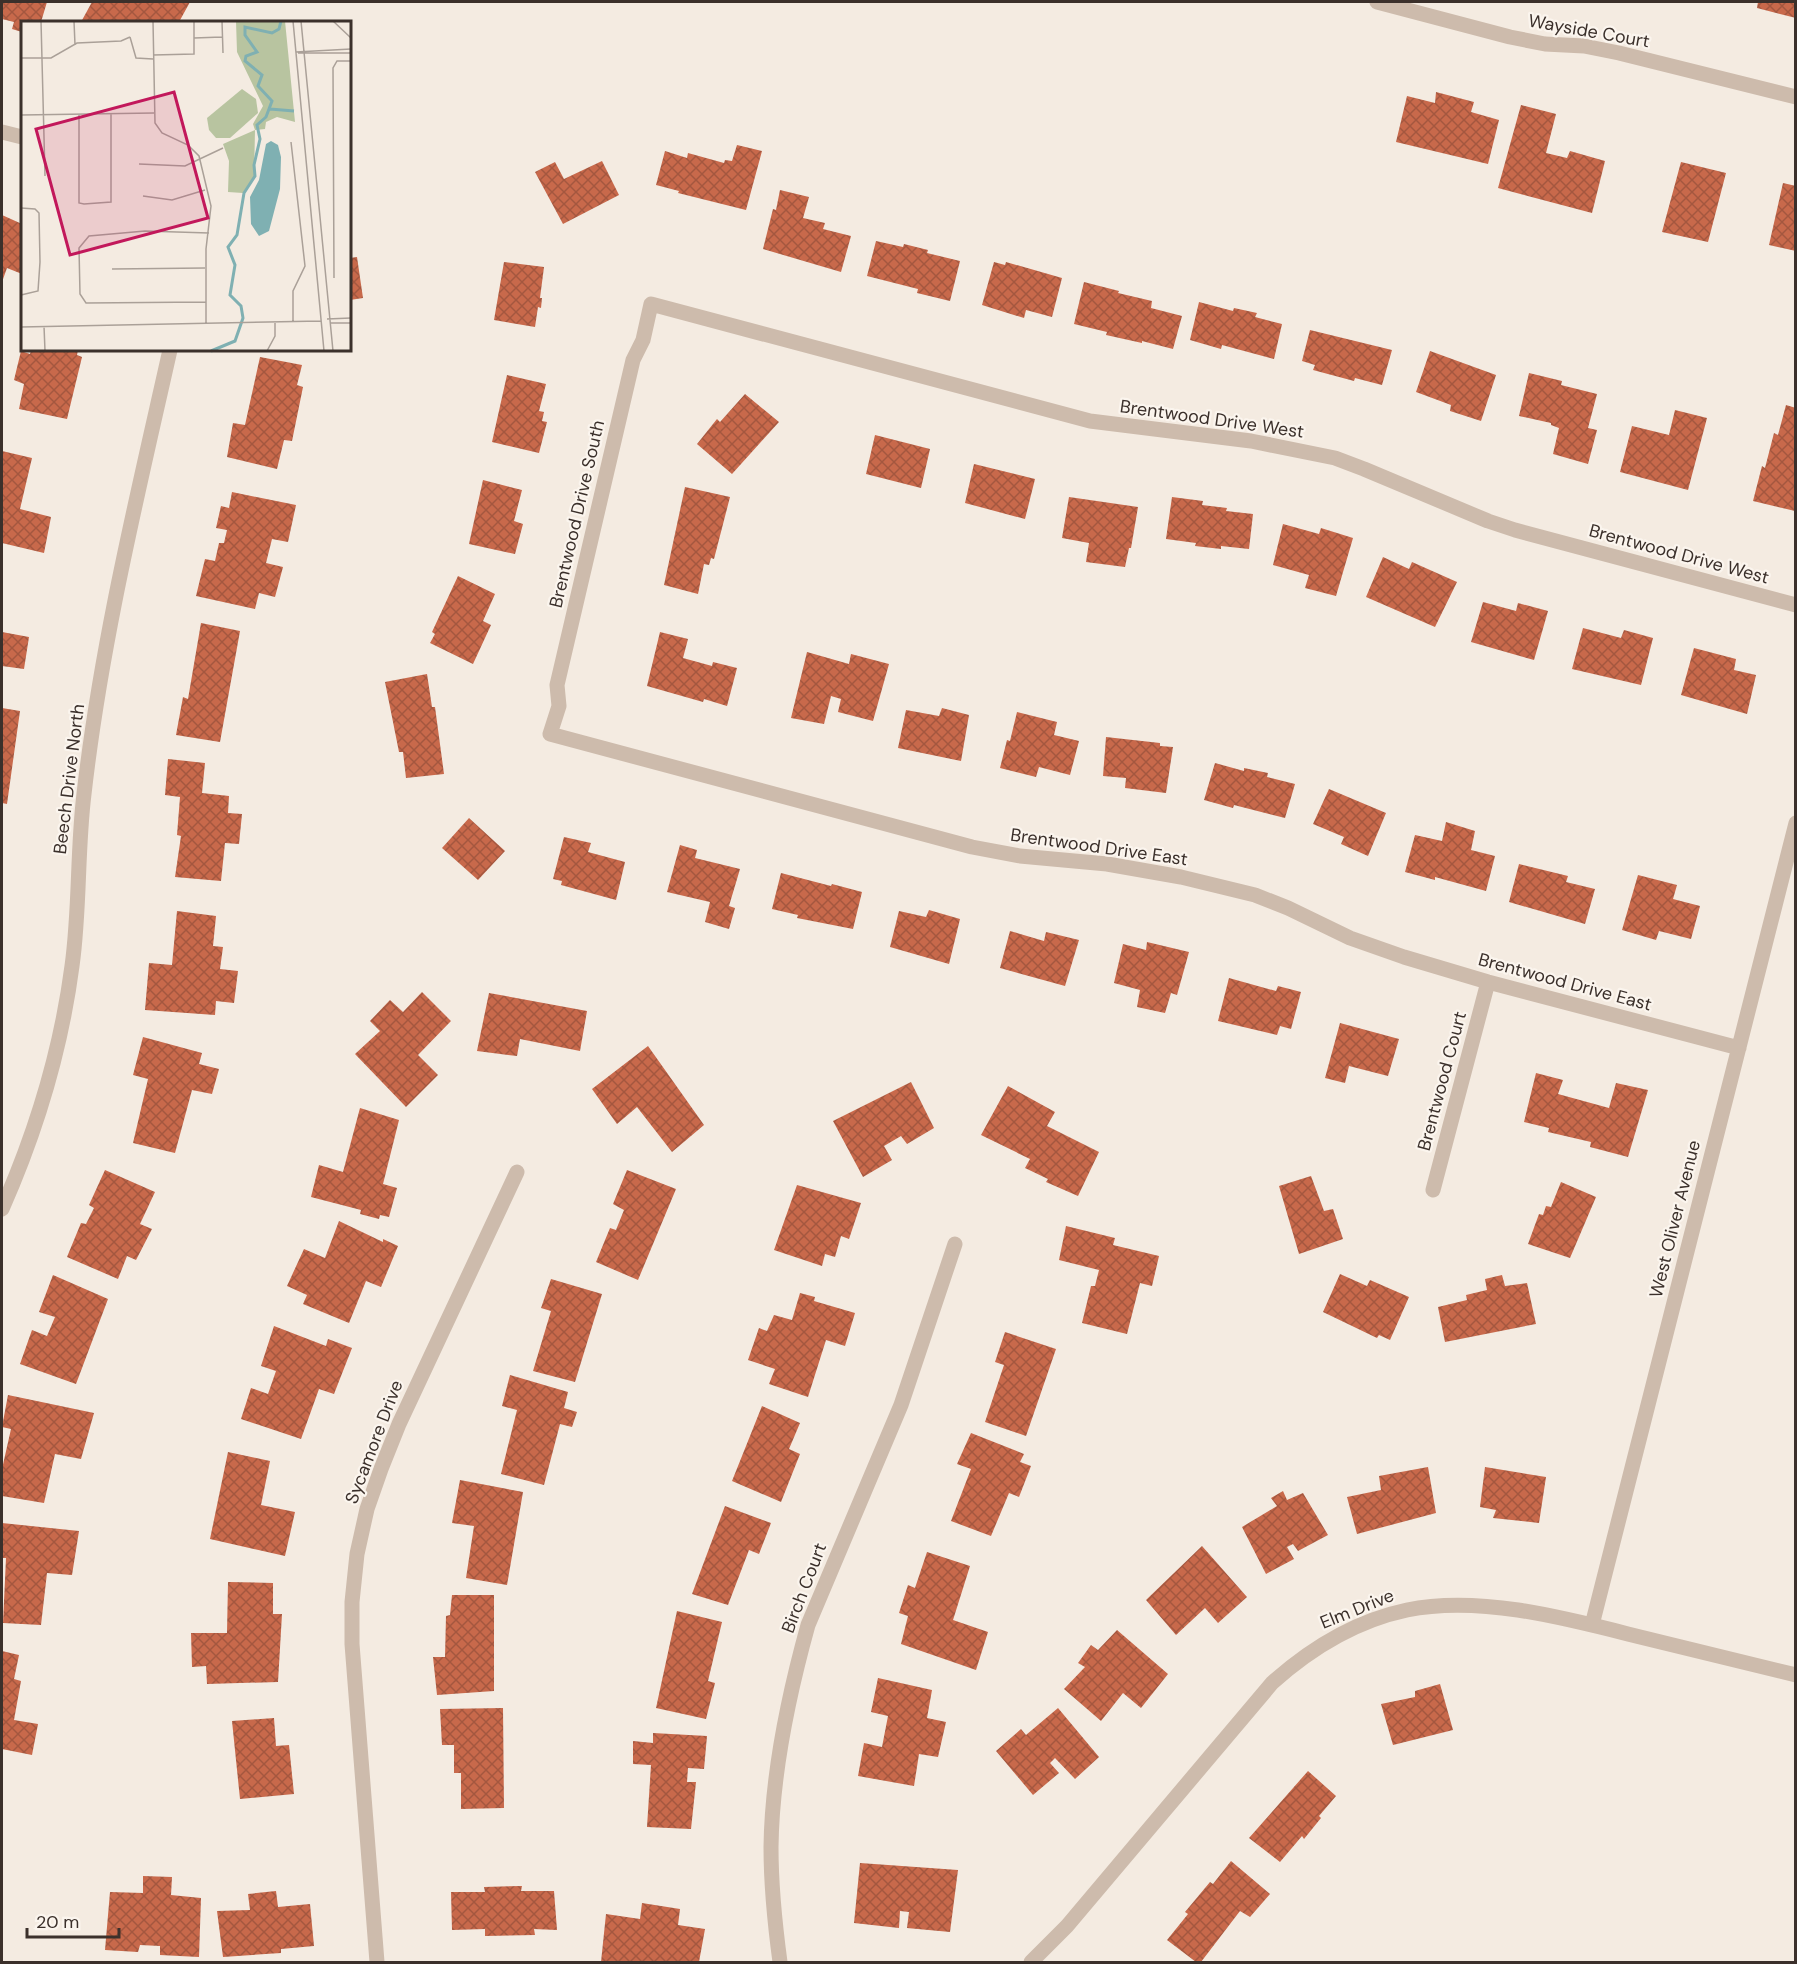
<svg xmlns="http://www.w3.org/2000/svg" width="1797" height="1964" font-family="'DM Sans',sans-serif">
  <defs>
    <pattern id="building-cross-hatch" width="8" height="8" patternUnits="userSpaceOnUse" patternTransform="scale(1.5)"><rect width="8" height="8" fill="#c8694b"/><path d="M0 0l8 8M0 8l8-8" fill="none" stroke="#a4573f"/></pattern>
  </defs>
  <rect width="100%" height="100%" fill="#f4ebe1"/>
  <path fill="url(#building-cross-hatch)" d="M 2,2 L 47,2 L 41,22 L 22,22 L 22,32 L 12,29 L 14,22 L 2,19 Z
    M 92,2 L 190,2 L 179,22 L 81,22 Z
    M 1758,2 L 1796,2 L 1796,18 L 1757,8 Z
    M 1436,92 L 1474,102 L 1471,112 L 1499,120 L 1488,164 L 1396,142 L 1407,96 L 1435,103 Z
    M 1521,105 L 1556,114 L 1546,153 L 1567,158 L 1570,151 L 1605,161 L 1592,213 L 1498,188 Z
    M 737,145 L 762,151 L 746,210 L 678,193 L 679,191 L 656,185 L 665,151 L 687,158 L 688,153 L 724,163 L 725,160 L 732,161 Z
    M 602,161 L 619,195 L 563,224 L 535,172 L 555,162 L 564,179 Z
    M 1681,162 L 1726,173 L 1708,242 L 1662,232 Z
    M 1783,183 L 1796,186 L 1796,251 L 1769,245 Z
    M 780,190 L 809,197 L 803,218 L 825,223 L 823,229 L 851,236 L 841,272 L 763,249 L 773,209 L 776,210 Z
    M 2,215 L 22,224 L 22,274 L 7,268 L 2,282 Z
    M 876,241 L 903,247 L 904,244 L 928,250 L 927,253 L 960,261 L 950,301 L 917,293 L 918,289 L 867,276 Z
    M 357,257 L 363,298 L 350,300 L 350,258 Z
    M 504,262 L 544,267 L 540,298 L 542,298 L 541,308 L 538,307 L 535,327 L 494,320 Z
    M 994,262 L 1005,265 L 1006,262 L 1062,278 L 1052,317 L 1026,310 L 1024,318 L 982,305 Z
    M 1084,282 L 1119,291 L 1118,293 L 1152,301 L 1151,308 L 1182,316 L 1173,349 L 1142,341 L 1142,343 L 1106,335 L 1107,332 L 1074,324 Z
    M 1199,302 L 1233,311 L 1234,308 L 1257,313 L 1255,317 L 1282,324 L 1274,359 L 1222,345 L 1221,349 L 1190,340 Z
    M 1310,330 L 1392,350 L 1382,385 L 1355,378 L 1354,381 L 1313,370 L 1315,365 L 1302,361 Z
    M 31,350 L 78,350 L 77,355 L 82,357 L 67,419 L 19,409 L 24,384 L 14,380 L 21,351 L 30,354 Z
    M 1430,351 L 1496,375 L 1481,421 L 1450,411 L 1451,405 L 1416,392 Z
    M 260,357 L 302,365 L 297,385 L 303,387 L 292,441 L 284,440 L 277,469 L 227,457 L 233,423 L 245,425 Z
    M 1529,373 L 1562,381 L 1561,385 L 1597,394 L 1588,428 L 1597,430 L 1588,464 L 1553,454 L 1559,428 L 1551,425 L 1551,423 L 1519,416 Z
    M 507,375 L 546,384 L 539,411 L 544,412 L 542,421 L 547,422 L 539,453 L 492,442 Z
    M 745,394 L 779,422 L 732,474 L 697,444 L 717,419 L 720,422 Z
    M 1786,405 L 1796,408 L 1795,511 L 1753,501 L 1762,466 L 1765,468 L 1774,433 L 1778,435 Z
    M 1675,410 L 1707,418 L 1688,490 L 1620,472 L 1632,426 L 1669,435 Z
    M 875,435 L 930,449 L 921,488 L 866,474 Z
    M 2,451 L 32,458 L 20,509 L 51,517 L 44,553 L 2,543 Z
    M 974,464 L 1035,479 L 1025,519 L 965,503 Z
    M 483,480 L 522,490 L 514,521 L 523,524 L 515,554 L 469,544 Z
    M 685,487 L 730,497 L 714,559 L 711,558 L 709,565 L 704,564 L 698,594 L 664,585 Z
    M 232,492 L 296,505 L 288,542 L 272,539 L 266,563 L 283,567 L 275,597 L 259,593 L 255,609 L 196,596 L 205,559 L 215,561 L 219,543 L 224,543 L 227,530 L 216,528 L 221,506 L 229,508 Z
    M 1069,497 L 1138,507 L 1131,548 L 1129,548 L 1125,567 L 1086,562 L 1089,543 L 1062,538 Z
    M 1172,497 L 1203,501 L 1202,505 L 1227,508 L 1226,511 L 1253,514 L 1249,549 L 1221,546 L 1221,549 L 1195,546 L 1196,543 L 1166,539 Z
    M 1283,524 L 1319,534 L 1321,528 L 1353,538 L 1336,596 L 1305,588 L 1309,575 L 1273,565 Z
    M 1383,557 L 1409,569 L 1412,562 L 1457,582 L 1435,627 L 1366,597 Z
    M 458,576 L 495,594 L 483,621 L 491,625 L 473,664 L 430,643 L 435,634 L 432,632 Z
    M 1483,602 L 1516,611 L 1518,603 L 1548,611 L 1534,660 L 1471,642 Z
    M 201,623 L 240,631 L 220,742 L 176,735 L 183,697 L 188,699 Z
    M 1583,628 L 1621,638 L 1624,630 L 1653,638 L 1641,685 L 1572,669 Z
    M 2,632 L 29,637 L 24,669 L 2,666 Z
    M 660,632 L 688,639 L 683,658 L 712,666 L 713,662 L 737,668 L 727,706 L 704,699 L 703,702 L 647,686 Z
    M 1694,648 L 1736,659 L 1734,670 L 1756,675 L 1747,714 L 1681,695 Z
    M 807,652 L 849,664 L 851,654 L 889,664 L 873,721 L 838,712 L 841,699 L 831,696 L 824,724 L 791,718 Z
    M 427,674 L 432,707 L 435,707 L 444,774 L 406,778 L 403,752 L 399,752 L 385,682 Z
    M 2,708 L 20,711 L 7,804 L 2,803 Z
    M 942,708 L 969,715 L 961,761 L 898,748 L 906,710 L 939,716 Z
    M 1017,712 L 1057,722 L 1054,735 L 1079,741 L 1070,775 L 1039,767 L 1036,777 L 1000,768 L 1007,740 L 1010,741 Z
    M 1106,737 L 1160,743 L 1160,746 L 1173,747 L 1166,793 L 1125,788 L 1126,778 L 1103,776 Z
    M 168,759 L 205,763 L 202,793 L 229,796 L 228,813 L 242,814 L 239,844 L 225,843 L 221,881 L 175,877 L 181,836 L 177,835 L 180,797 L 165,795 Z
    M 1215,763 L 1244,771 L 1244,768 L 1268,773 L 1267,777 L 1295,784 L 1285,818 L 1234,805 L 1233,808 L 1204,800 Z
    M 1329,789 L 1386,813 L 1368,856 L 1341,844 L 1344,837 L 1313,824 Z
    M 469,818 L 505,851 L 478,880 L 442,848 Z
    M 1446,822 L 1475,831 L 1471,850 L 1495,856 L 1486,891 L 1435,877 L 1435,880 L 1405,872 L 1415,835 L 1442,841 Z
    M 564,837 L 591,843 L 588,852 L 625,862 L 616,900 L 561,885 L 562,881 L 553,879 Z
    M 680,845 L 697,850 L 695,858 L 740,869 L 729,906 L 735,908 L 729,929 L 705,922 L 710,902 L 667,892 Z
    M 1519,864 L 1568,876 L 1566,882 L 1595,889 L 1585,924 L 1509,902 Z
    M 781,873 L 831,886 L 832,884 L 862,892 L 853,929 L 797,918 L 798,915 L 772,909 Z
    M 1638,875 L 1677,885 L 1673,899 L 1700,906 L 1691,939 L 1659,931 L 1656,940 L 1622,930 Z
    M 929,910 L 960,919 L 949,964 L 890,947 L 899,911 L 926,917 Z
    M 177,911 L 216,916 L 213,946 L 223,947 L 220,969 L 238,971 L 234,1003 L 216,1001 L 215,1015 L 145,1010 L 149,963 L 172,965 Z
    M 1010,931 L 1044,941 L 1046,932 L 1079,940 L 1065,986 L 1000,968 Z
    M 1147,942 L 1189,952 L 1177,995 L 1171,993 L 1165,1013 L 1137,1007 L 1140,990 L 1114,983 L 1123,944 L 1146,950 Z
    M 1229,978 L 1276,991 L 1278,986 L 1301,992 L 1291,1029 L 1280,1026 L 1277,1035 L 1218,1021 Z
    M 422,992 L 451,1021 L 418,1055 L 438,1075 L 406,1107 L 355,1054 L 380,1031 L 370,1021 L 390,1000 L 403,1012 Z
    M 489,993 L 587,1011 L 580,1051 L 520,1039 L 517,1056 L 477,1051 Z
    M 1340,1023 L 1399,1039 L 1388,1076 L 1349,1066 L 1345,1083 L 1325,1078 Z
    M 143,1037 L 202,1053 L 199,1064 L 219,1069 L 212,1094 L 192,1090 L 175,1153 L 133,1143 L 148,1079 L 133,1075 Z
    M 648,1046 L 704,1125 L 672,1152 L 637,1107 L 617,1124 L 592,1089 Z
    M 1536,1073 L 1563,1080 L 1558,1094 L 1609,1108 L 1616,1083 L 1648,1090 L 1628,1157 L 1590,1147 L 1591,1142 L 1548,1132 L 1549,1128 L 1524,1122 Z
    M 911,1082 L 934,1128 L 907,1144 L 901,1136 L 884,1146 L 892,1160 L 863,1177 L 833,1121 Z
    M 1008,1086 L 1055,1112 L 1047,1126 L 1099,1152 L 1078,1196 L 1046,1182 L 1048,1179 L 1025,1168 L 1030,1159 L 981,1135 Z
    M 360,1108 L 399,1120 L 383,1184 L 397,1188 L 389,1217 L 380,1215 L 379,1219 L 360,1214 L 361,1210 L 311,1197 L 319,1165 L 343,1172 Z
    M 105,1170 L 155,1192 L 140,1224 L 152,1229 L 136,1260 L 127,1256 L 118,1279 L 67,1257 L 81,1223 L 86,1224 L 94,1208 L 89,1205 Z
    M 627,1170 L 676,1189 L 638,1280 L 596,1262 L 610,1228 L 616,1230 L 624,1210 L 613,1204 Z
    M 1311,1176 L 1324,1211 L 1333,1209 L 1343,1239 L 1299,1254 L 1279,1186 Z
    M 1561,1182 L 1596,1197 L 1570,1258 L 1528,1244 L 1539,1214 L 1543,1215 L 1546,1206 L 1551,1207 Z
    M 797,1185 L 861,1203 L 849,1239 L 841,1236 L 835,1257 L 825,1254 L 822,1266 L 774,1250 Z
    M 339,1221 L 383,1242 L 383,1239 L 398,1246 L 381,1287 L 366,1281 L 349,1323 L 303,1304 L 307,1295 L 287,1286 L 304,1249 L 325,1258 Z
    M 1066,1226 L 1115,1238 L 1113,1245 L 1159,1256 L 1152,1286 L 1140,1283 L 1127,1334 L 1082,1323 L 1091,1286 L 1095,1286 L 1099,1270 L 1059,1260 Z
    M 1340,1274 L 1367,1286 L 1370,1280 L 1409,1297 L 1390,1340 L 1379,1335 L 1377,1338 L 1323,1312 Z
    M 53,1275 L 108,1299 L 76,1384 L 20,1364 L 32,1330 L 47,1336 L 55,1317 L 39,1312 Z
    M 1502,1275 L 1505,1286 L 1527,1283 L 1536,1324 L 1445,1342 L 1438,1307 L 1467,1300 L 1466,1295 L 1487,1290 L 1485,1279 Z
    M 551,1279 L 602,1294 L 575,1382 L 533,1371 L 551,1311 L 541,1308 Z
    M 800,1293 L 815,1297 L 814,1301 L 855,1313 L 845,1346 L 826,1340 L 808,1397 L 769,1384 L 775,1369 L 748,1360 L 759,1328 L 767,1331 L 774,1315 L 792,1320 Z
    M 274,1326 L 326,1346 L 328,1339 L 352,1348 L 334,1394 L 319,1389 L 301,1439 L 241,1419 L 251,1388 L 268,1394 L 276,1371 L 261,1366 Z
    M 1005,1332 L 1056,1349 L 1026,1436 L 985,1422 L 1004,1365 L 995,1362 Z
    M 510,1375 L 568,1392 L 564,1408 L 577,1412 L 572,1427 L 560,1424 L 544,1485 L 501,1474 L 517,1410 L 502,1406 Z
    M 8,1395 L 94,1413 L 81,1459 L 55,1454 L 44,1503 L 2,1496 L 2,1469 L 11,1429 L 2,1427 Z
    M 762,1406 L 800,1423 L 789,1449 L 800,1454 L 781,1502 L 732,1481 Z
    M 971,1433 L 1024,1454 L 1020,1462 L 1031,1466 L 1019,1497 L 1009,1493 L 991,1536 L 951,1521 L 971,1469 L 957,1464 Z
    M 228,1452 L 270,1461 L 261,1505 L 295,1512 L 285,1556 L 210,1539 Z
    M 1428,1467 L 1436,1513 L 1357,1534 L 1347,1497 L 1381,1490 L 1379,1476 Z
    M 1485,1467 L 1546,1477 L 1539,1523 L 1493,1518 L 1496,1510 L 1480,1507 Z
    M 460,1480 L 523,1492 L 507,1585 L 466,1578 L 474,1526 L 452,1523 Z
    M 1283,1491 L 1287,1500 L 1303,1493 L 1328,1535 L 1298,1551 L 1293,1544 L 1287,1547 L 1294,1559 L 1266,1574 L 1242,1527 L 1277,1506 L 1271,1498 Z
    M 725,1506 L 771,1523 L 759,1554 L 749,1550 L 728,1605 L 692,1594 Z
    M 2,1523 L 79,1531 L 72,1575 L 47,1573 L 41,1625 L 3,1623 L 6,1558 L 2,1558 Z
    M 1202,1546 L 1247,1597 L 1218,1623 L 1205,1608 L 1176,1635 L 1146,1600 Z
    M 927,1552 L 970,1566 L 953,1620 L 988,1632 L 976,1670 L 901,1644 L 908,1616 L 899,1613 L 908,1585 L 915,1588 Z
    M 228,1582 L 273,1583 L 273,1614 L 282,1614 L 278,1682 L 207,1684 L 206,1666 L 192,1667 L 191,1633 L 227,1633 Z
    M 452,1595 L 494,1595 L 494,1691 L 437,1695 L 433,1657 L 445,1657 L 446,1616 L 450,1615 Z
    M 677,1611 L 722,1622 L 708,1681 L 715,1683 L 706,1719 L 656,1708 Z
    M 1117,1630 L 1168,1674 L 1141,1708 L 1123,1693 L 1101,1721 L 1064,1689 L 1085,1667 L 1078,1663 L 1091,1645 L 1098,1650 Z
    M 2,1651 L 19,1655 L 14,1679 L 21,1681 L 14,1720 L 38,1724 L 32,1755 L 2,1749 Z
    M 878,1678 L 932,1690 L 927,1718 L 946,1722 L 938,1757 L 919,1754 L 914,1786 L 858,1776 L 864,1743 L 882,1747 L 888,1716 L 871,1712 Z
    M 1440,1684 L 1453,1730 L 1393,1745 L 1381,1704 L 1415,1697 L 1415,1691 Z
    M 503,1708 L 504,1808 L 461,1809 L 461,1773 L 454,1773 L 454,1745 L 442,1745 L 440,1709 Z
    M 1058,1708 L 1099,1757 L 1075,1779 L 1055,1758 L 1050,1763 L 1059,1773 L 1033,1795 L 996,1751 L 1021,1729 L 1026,1735 Z
    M 274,1718 L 276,1746 L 289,1745 L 294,1794 L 240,1799 L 232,1721 Z
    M 653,1733 L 707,1736 L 704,1769 L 688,1768 L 687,1782 L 696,1782 L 691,1829 L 647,1827 L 651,1765 L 633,1764 L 633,1741 L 653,1743 Z
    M 1308,1771 L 1336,1796 L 1319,1816 L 1321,1818 L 1304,1839 L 1302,1836 L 1280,1862 L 1249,1838 Z
    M 1231,1861 L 1270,1894 L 1250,1917 L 1240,1911 L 1201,1962 L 1196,1962 L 1167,1940 L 1188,1914 L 1185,1912 L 1210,1882 L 1213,1884 Z
    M 860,1863 L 958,1870 L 950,1932 L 907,1928 L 909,1912 L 900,1911 L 899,1928 L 854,1923 Z
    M 143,1876 L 172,1877 L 171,1895 L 201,1898 L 199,1957 L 160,1955 L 160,1946 L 140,1945 L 138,1952 L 105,1950 L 110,1892 L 143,1893 Z
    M 522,1886 L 521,1891 L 554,1891 L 557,1930 L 534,1929 L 535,1935 L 485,1936 L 485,1929 L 452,1930 L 451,1892 L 485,1892 L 484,1887 Z
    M 276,1891 L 278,1907 L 310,1904 L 314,1946 L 281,1949 L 281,1953 L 223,1957 L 217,1911 L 250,1910 L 248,1894 Z
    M 642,1903 L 680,1909 L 678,1925 L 705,1929 L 699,1962 L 601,1962 L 606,1914 L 640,1919 Z"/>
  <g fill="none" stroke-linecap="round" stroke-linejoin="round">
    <path stroke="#cdbbac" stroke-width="15" d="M 1377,2 L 1510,37 L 1545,44 L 1584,46 L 1619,53 L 1796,97
      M 2,132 L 22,137
      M 1739,1048 L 1488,982 L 1404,957 L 1350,938 L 1288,908 L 1255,895 L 1181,877 L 1107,864 L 1020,856 L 972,847 L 550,734 L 559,706 L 557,685 L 633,360 L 643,340 L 651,304 L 1090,421 L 1251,441 L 1335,458 L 1364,469 L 1488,521 L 1515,530 L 1796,605
      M 1433,1190 L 1488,982
      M 2,1209 C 36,1132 61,1050 72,966 C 80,909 77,851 84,794 C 101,644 137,497 170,350
      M 1592,1625 L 1796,823
      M 377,1962 L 352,1644 L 352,1602 L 357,1554 L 367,1509 L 381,1469 L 399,1424 L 517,1172
      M 780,1962 C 775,1925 771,1886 771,1847 C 772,1772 788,1697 808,1625 L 901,1405 L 955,1244
      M 1031,1962 L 1067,1926 L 1272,1683 C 1311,1648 1355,1621 1407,1610 C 1479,1595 1565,1618 1636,1636 C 1689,1649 1742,1662 1796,1675"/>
  </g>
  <g text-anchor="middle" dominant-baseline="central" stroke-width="4.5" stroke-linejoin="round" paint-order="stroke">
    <g font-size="18" fill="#3b302b" stroke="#fbf5ee">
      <text transform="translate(1589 31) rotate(10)">Wayside Court</text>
      <text transform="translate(1212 419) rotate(8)">Brentwood Drive West</text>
      <text transform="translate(577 514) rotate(-77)">Brentwood Drive South</text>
      <text transform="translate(1679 554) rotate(15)">Brentwood Drive West</text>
      <text transform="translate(69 779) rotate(-83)">Beech Drive North</text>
      <text transform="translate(1099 847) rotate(8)">Brentwood Drive East</text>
      <text transform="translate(1565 982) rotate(15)">Brentwood Drive East</text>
      <text transform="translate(1442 1081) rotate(-75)">Brentwood Court</text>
      <text transform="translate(1675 1219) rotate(-76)">West Oliver Avenue</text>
      <text transform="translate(374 1442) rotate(-69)">Sycamore Drive</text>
      <text transform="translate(804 1588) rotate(-69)">Birch Court</text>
      <text transform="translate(1357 1609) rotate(-22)">Elm Drive</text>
    </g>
  </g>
  <g transform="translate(21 21)">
    <rect width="330" height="330" fill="#f4ebe1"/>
    <path d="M 234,109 L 233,156 L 222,172 L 207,171 L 208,140 L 202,123 Z" fill="#b8c4a0"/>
    <path d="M 215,0 L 264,0 L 274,101 L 256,96 L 245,101 L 244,108 L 234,109 L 232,103 L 242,85 L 216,31 Z" fill="#b8c4a0"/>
    <path d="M 221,68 L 235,78 L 237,92 L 209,117 L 195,117 L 188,109 L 186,97 Z" fill="#b8c4a0"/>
    <path d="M 250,120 L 257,124 L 260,136 L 259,168 L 248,210 L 238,215 L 230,203 L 229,176 L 238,159 L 245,123 Z" fill="#7fb0b2"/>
    <path fill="none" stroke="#7fb0b2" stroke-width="3" d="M 249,88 L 273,90M 190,330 L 214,320 L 222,297 L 220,285 L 209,274 L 214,244 L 207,226 L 216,214 L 223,172 L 234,155 L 233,144 L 239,118 L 236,104 L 245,96 L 251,80 L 237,65 L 241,54 L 224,40 L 225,35 L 236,31 L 224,14 L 224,6 L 251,12 L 258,8 L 260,0"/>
    <path fill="none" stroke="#aaa098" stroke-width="1.5" d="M 20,0 L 24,155M 53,0 L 54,24M 132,0 L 134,102 L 141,112 L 167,124 L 178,135 L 190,185 L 185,228 L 185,302M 201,0 L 202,32M 272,0 L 303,330M 280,0 L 312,330M 312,0 L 330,17M 109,16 L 115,37 L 132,38M 173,17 L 201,16M 275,31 L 330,28M 277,32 L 330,32M 132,34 L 173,33 L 173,0M 0,37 L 30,37 L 56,22 L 100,20 L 109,16M 58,93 L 58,182 L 63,183 L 90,181 L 90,92M 0,94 L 133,92M 270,121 L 284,245 L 272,270 L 272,300M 118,143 L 164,145 L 202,127M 122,175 L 151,179 L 184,169M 0,187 L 14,188 L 18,192 L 19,241 L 17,270 L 0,274M 91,248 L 184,247M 313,257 L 312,47 L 316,40 L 330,40M 185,281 L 65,282 L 59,273 L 58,227 L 68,215 L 124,210 L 188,212M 306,298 L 330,297M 309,302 L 330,302M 23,305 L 24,330M 0,306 L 300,300M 246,330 L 254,315 L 254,301"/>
    <path fill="#c2185b" fill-opacity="0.15" stroke="#c2185b" stroke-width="3" d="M 153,71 L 187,197 L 49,234 L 15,108 Z"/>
    <rect width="330" height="330" fill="none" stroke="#3b302b" stroke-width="3"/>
  </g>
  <rect width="1797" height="1964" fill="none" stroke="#3b302b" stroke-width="6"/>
  <path d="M27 1928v9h92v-9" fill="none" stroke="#3b302b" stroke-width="3"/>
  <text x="36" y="1928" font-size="18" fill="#3b302b" stroke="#fbf5ee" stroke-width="4.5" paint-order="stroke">20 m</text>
</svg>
